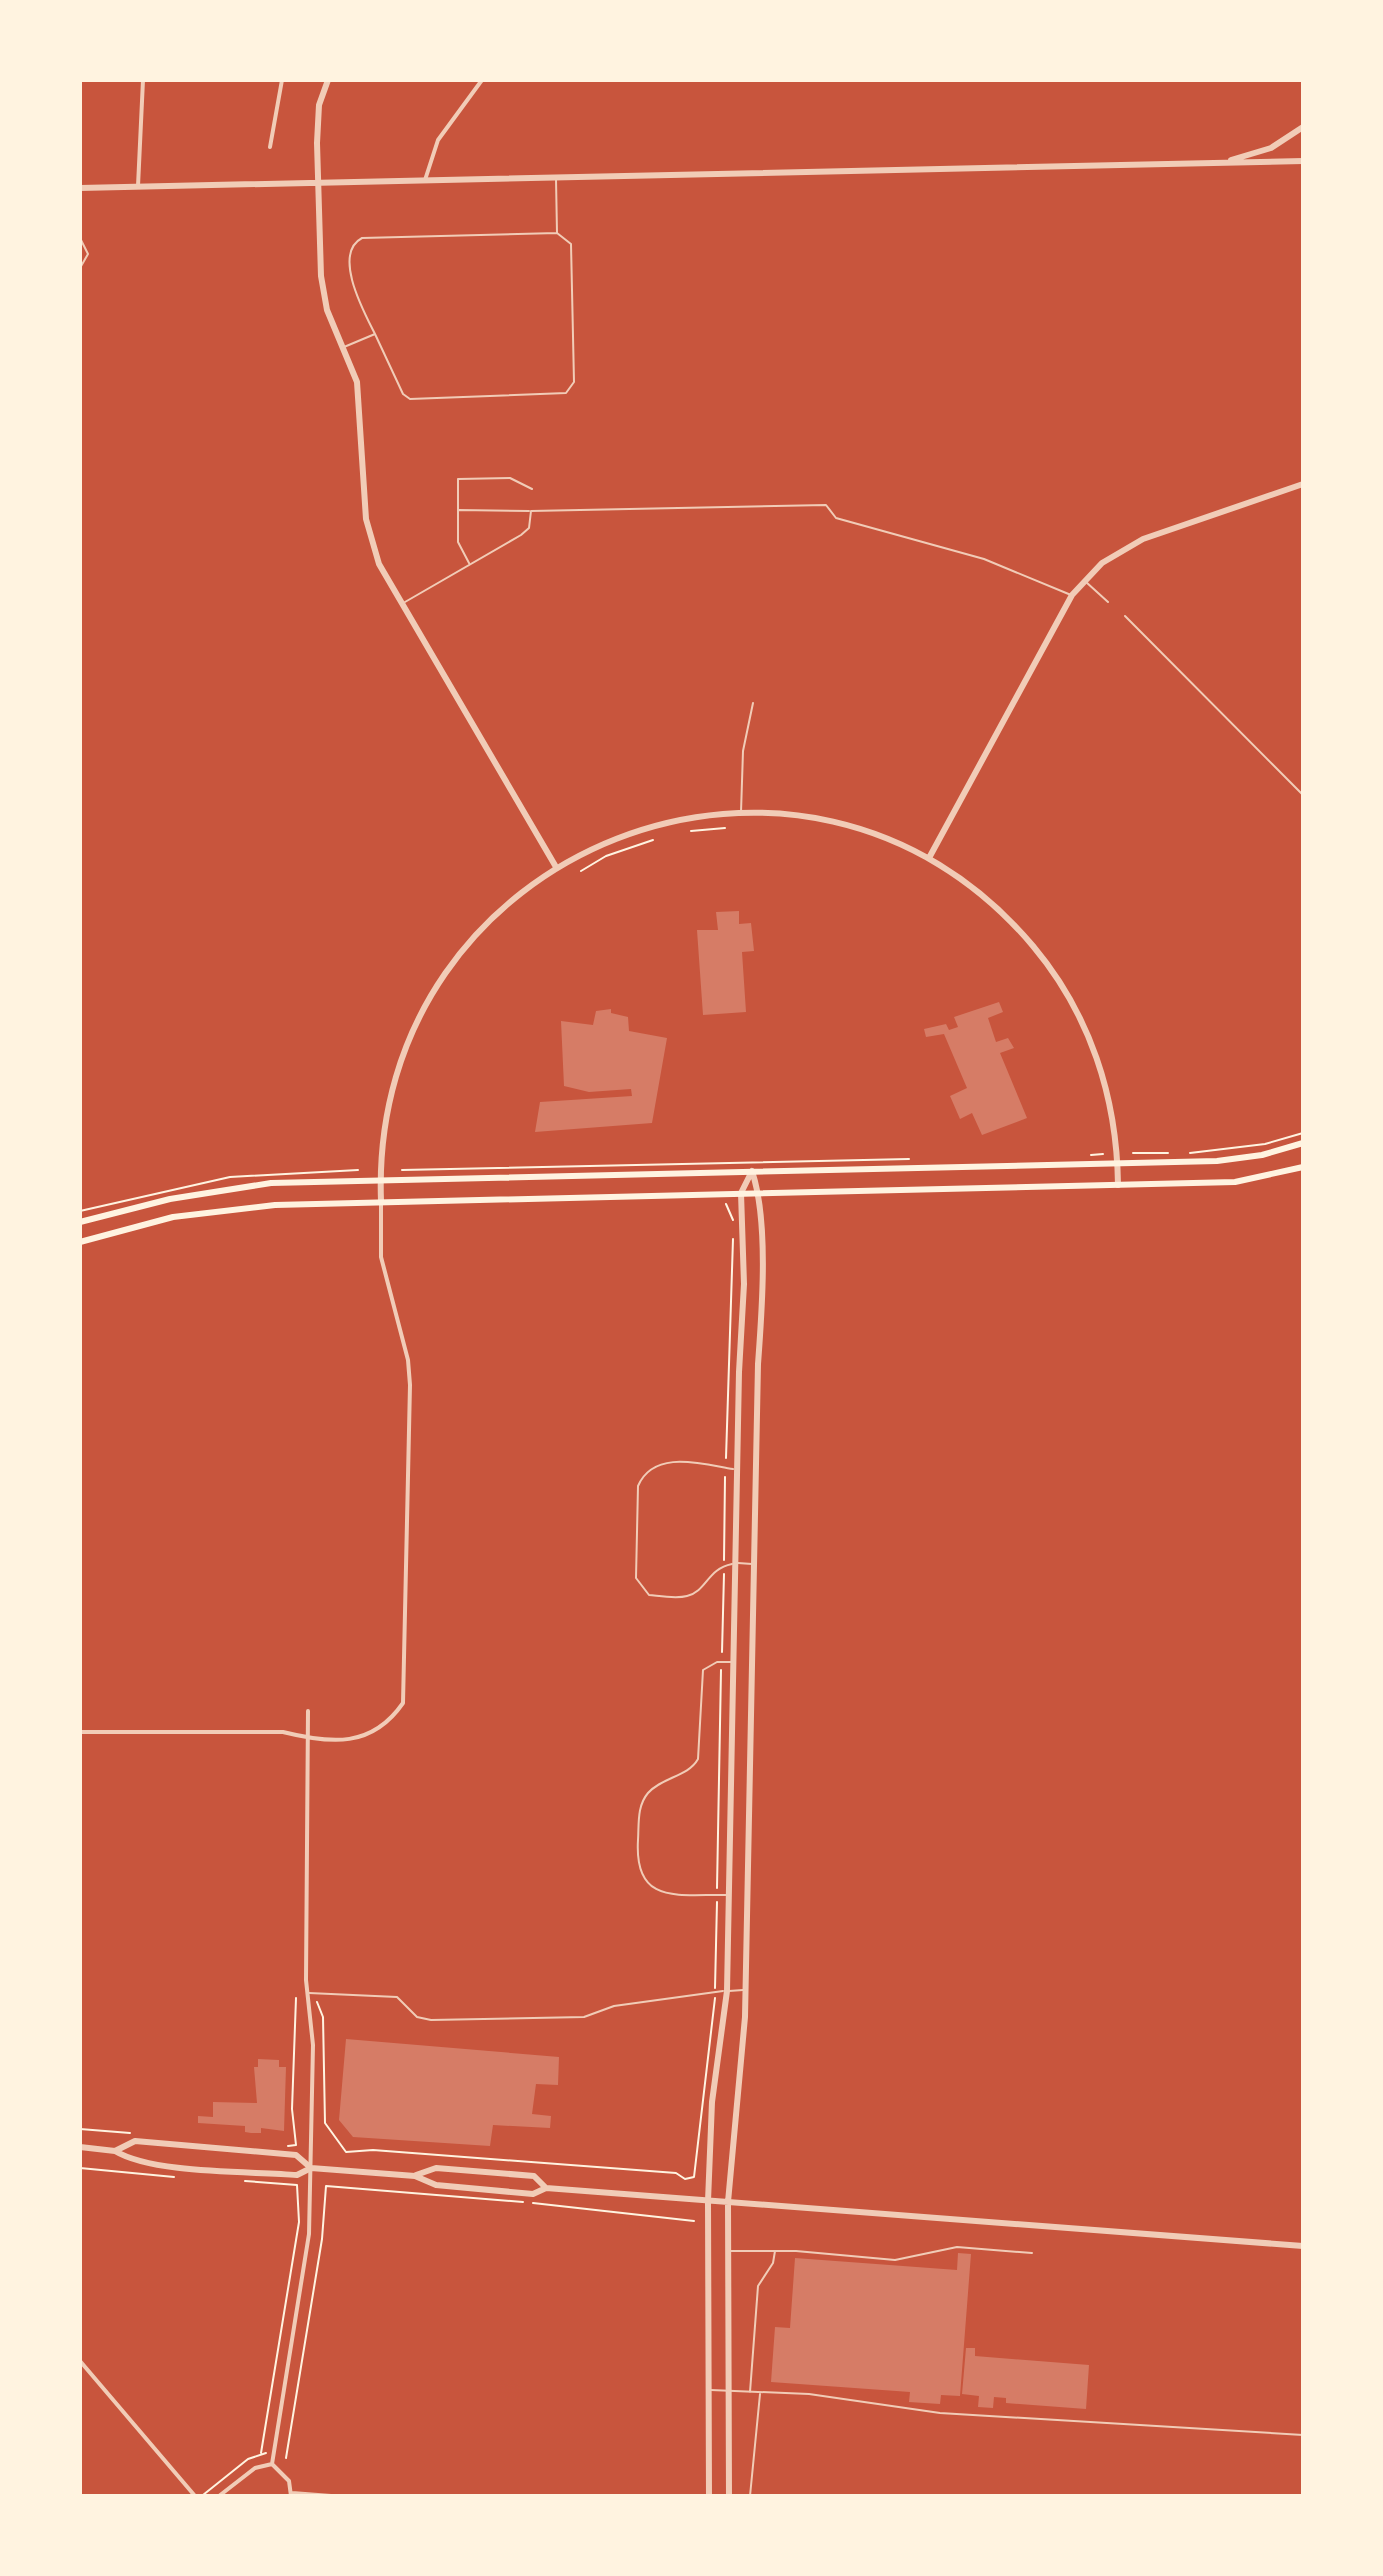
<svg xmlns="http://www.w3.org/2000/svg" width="1383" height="2576" font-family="Commissioner,sans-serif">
  <rect width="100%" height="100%" fill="#c8553d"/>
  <path fill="#d67c66" d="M 739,911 L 739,924 L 751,923 L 754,951 L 742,952 L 746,1012 L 703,1015 L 697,930 L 718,930 L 716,912 Z
    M 999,1002 L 1003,1012 L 988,1018 L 996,1042 L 1008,1038 L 1014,1048 L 1000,1053 L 1027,1118 L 982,1135 L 972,1113 L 960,1119 L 950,1096 L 967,1088 L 944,1034 L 926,1037 L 924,1029 L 946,1024 L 949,1030 L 958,1027 L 954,1017 Z
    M 611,1009 L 611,1013 L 628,1017 L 629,1031 L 667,1038 L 652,1123 L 535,1132 L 540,1102 L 632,1096 L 631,1089 L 589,1092 L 564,1086 L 561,1021 L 593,1025 L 596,1011 Z
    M 346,2039 L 559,2057 L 558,2085 L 536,2084 L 532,2114 L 551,2116 L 550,2128 L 493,2125 L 490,2146 L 353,2137 L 339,2120 Z
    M 258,2059 L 279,2060 L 279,2067 L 286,2067 L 284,2131 L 261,2128 L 261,2133 L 251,2133 L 245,2132 L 245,2126 L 198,2123 L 198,2116 L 213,2117 L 213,2102 L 257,2103 L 254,2067 L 258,2067 Z
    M 958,2253 L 971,2254 L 960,2396 L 941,2395 L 940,2404 L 909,2402 L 910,2392 L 771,2382 L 775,2327 L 790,2328 L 795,2258 L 957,2270 Z
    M 966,2348 L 975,2348 L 975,2356 L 1089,2365 L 1086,2409 L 1006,2403 L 1006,2398 L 994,2397 L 993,2408 L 978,2407 L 979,2396 L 962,2394 Z"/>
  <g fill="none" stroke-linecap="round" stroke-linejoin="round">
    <path stroke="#fff3e0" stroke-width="2" d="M 691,831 L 725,828
      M 581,871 L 606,856 L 653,840
      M 1133,1153 L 1168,1153
      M 1190,1153 L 1265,1144 L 1303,1133
      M 1091,1155 L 1103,1154
      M 402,1170 L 909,1159
      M 726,1204 L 733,1220
      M 80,1211 L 230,1177 L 358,1170
      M 726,1458 L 733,1239
      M 724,1560 L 725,1477
      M 722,1652 L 724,1574
      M 717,1888 L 721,1670
      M 715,1988 L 717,1902
      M 317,2002 L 323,2017 L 325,2123 L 346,2152 L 373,2150 L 676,2173 L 685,2179 L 694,2177 L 715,1998
      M 80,2129 L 130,2133
      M 288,2146 L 296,2145 L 292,2109 L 296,1998
      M 80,2168 L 174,2177
      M 245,2181 L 297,2185 L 299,2222 L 261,2453
      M 533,2203 L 694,2221
      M 286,2458 L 322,2239 L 326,2186 L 523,2202
      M 203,2495 L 248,2459 L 266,2453"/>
    <path stroke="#f1ccb7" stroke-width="2" d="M 80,238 L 88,254 L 80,268
      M 375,334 L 403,394 L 410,399 L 566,393 L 574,382 L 571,244 L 557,233
      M 344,347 L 375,334 C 364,312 332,254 362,238 L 557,233 L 556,179
      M 459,510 L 529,511
      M 469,563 L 458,542 L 458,479 L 510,478 L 532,489
      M 1086,582 L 1108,602
      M 405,602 L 521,535 L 529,528 L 531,511 L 826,505 L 836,518 L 984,559 L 1071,595
      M 1125,616 L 1303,795
      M 741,812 L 743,751 L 753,703
      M 738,1563 L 752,1564
      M 732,1564 C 707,1569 707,1591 687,1596 C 676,1599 660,1596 649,1595 L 636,1578 L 638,1486 C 654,1449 702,1464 733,1469
      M 727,1895 C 679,1894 634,1906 638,1840 C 639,1823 637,1806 648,1793 C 662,1777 688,1777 698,1759 L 703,1670 L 717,1662 L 731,1662
      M 729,1991 L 743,1990
      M 309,1993 L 397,1997 L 417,2017 L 431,2020 L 584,2017 L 614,2006 L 723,1991
      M 730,2251 L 796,2251 L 895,2260 L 957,2247 L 1032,2253
      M 711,2390 L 809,2394 L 940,2413 L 1303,2435
      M 750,2392 L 758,2286 L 773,2263 L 775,2251
      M 750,2496 L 760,2394"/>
    <path stroke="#f1ccb7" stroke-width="4" d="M 270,147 L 282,80
      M 425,180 L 438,140 L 482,80
      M 138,186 L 143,80
      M 80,1732 L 283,1732 C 331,1744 372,1748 403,1703 L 410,1385 L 408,1360 L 381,1257 L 381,1203
      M 80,2361 L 195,2496
      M 272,2464 L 309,2234 L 313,2045 L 306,1980 L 308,1711
      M 292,2493 L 331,2496
      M 219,2496 L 255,2468 L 272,2464 L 289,2481 L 291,2496"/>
    <path stroke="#f1ccb7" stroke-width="6" d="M 328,80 L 319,105 L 317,143 L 321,276 L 327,310 L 357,382 L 366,519 L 379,564 L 556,867
      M 1231,160 L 1271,148 L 1303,127
      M 80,188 L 1303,161
      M 929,858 L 1072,595 L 1102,563 L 1143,539 L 1303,484
      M 381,1201 C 368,846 805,675 1033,946 C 1090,1014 1117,1097 1118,1185
      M 80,2147 L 115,2151
      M 311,2168 L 296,2155 L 135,2141 L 115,2151 C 153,2174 249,2171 297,2175 L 311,2168 L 415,2176 L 436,2185 L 533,2194 L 546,2188 L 1303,2246
      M 416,2175 L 436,2168 L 534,2176 L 546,2188
      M 709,2496 L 708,2201 L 712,2102 L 727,1991 L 739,1372 L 744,1284 L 741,1193 L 752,1171
      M 729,2496 L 728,2202 L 745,2017 L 758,1364 C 762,1310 769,1222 752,1171"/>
    <path stroke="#fff3e0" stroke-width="6" d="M 80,1222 L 170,1199 L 271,1183 L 1217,1161 L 1262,1155 L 1303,1143
      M 80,1242 L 173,1217 L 275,1205 L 1235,1182 L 1303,1167"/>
  </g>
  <rect width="1383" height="2576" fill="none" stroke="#fff3e0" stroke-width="164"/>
</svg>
